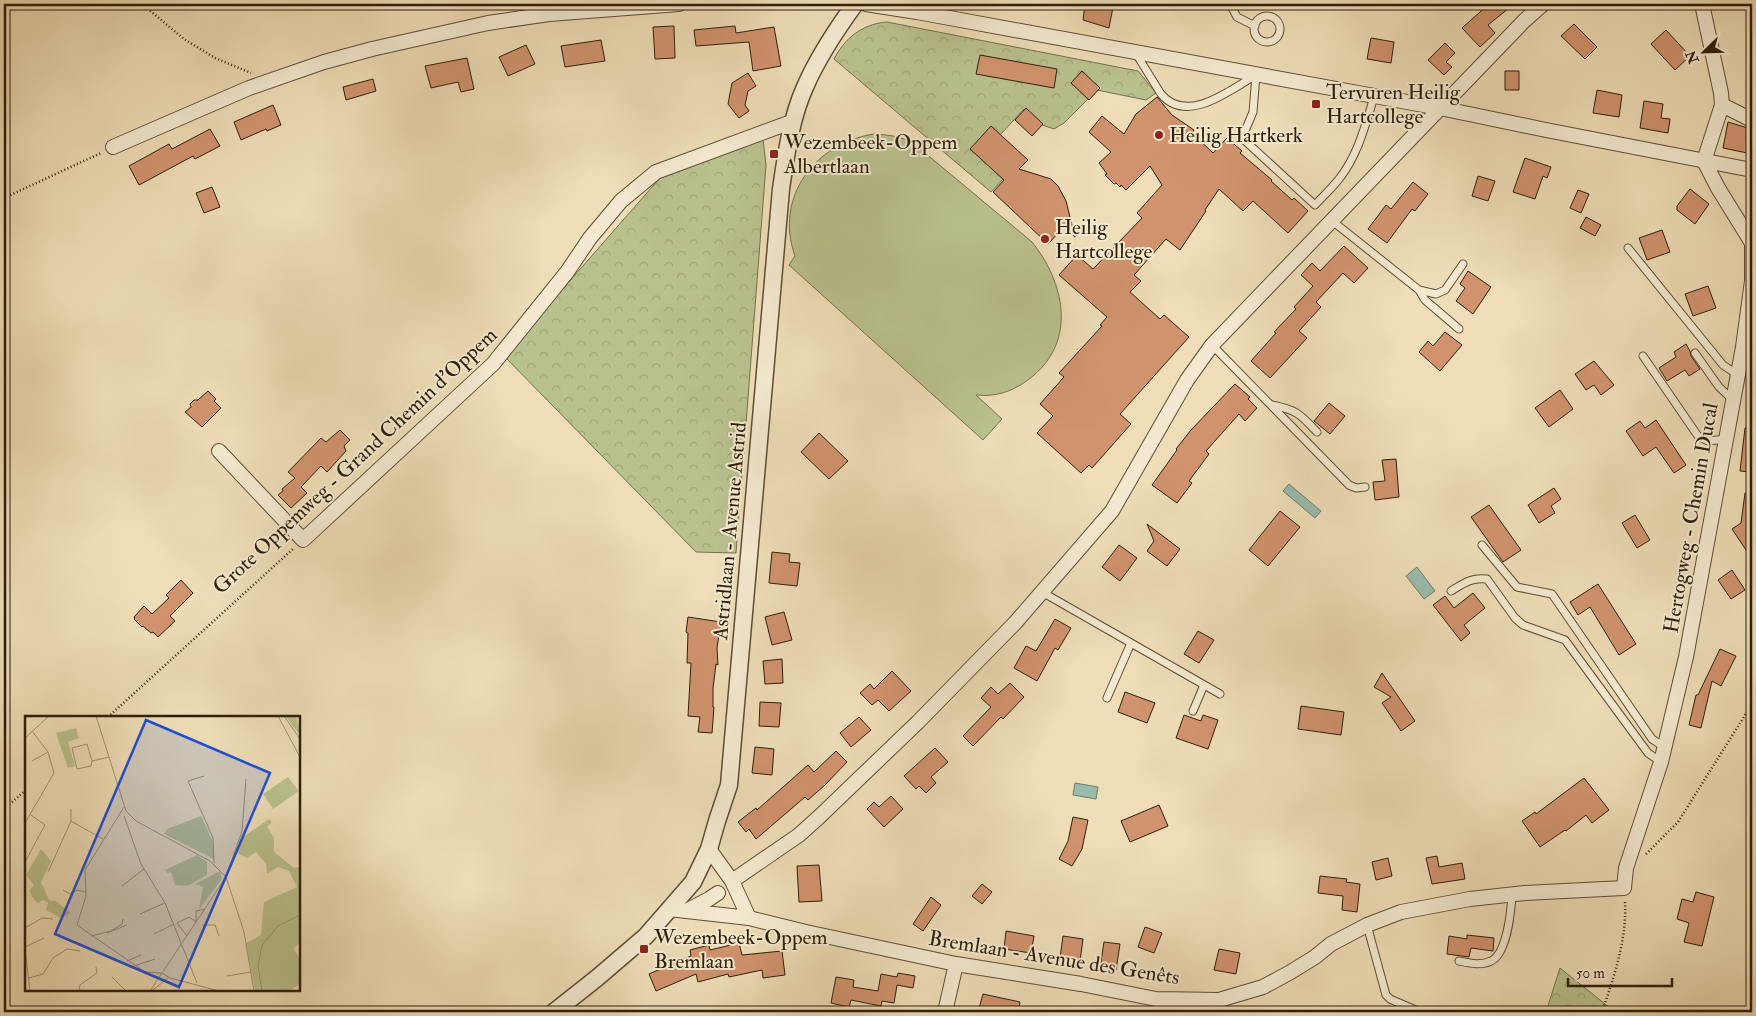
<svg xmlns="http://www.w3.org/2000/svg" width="1756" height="1016" font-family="'IM FELL Double Pica',serif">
  <defs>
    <pattern id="forest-crowns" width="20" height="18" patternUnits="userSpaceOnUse" patternTransform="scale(1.25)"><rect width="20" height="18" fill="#b9c18e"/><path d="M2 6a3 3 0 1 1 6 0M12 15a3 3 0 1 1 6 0" fill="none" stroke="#9fa579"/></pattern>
  </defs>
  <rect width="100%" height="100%" fill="#eeddb7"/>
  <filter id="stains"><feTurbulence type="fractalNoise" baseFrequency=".004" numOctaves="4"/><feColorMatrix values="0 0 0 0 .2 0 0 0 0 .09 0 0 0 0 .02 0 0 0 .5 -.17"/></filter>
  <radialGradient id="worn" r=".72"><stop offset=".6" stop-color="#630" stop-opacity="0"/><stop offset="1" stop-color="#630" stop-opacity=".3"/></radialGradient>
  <path fill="url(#forest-crowns)" stroke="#74704c" d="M 887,22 L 1138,71 L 1156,93 L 1146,100 L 1097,90 L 1064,123 L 1054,129 L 1042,125 L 1024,109 L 1000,135 L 1004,178 L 991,192 L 834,59 C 845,38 862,24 887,22 Z
    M 763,139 L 766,165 L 736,553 L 696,552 L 504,356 L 660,178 Z
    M 1560,968 L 1615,1012 L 1546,1012 Z"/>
  <path fill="#b9c18e" stroke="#74704c" d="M 874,134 C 888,135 900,136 913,143 L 1032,242 C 1064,282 1077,339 1033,376 C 1021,386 1006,394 991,395 C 986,396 981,395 976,395 L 1002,419 L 983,440 L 789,265 L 795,256 C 774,197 815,143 874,134 Z"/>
  <path fill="#99bcad" stroke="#6e7d6b" d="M 1289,484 L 1321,511 L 1315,518 L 1283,491 Z
    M 1417,567 L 1435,591 L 1424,599 L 1406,576 Z
    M 1075,783 L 1098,787 L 1096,799 L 1073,795 Z"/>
  <path fill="#d0936e" stroke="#2e1f09" d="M 1085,4 L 1113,7 L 1109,28 L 1083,20 Z
    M 1489,4 L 1514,4 L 1488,25 L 1495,33 L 1480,47 L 1462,28 Z
    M 1574,24 L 1597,47 L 1585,59 L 1561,36 Z
    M 674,26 L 675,58 L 655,59 L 653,27 Z
    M 735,26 L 736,33 L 774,27 L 781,66 L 753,71 L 749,42 L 696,46 L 694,30 Z
    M 1666,30 L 1690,56 L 1675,70 L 1651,44 Z
    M 1371,38 L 1394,42 L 1391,63 L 1367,59 Z
    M 601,40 L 605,61 L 565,67 L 561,46 Z
    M 1445,43 L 1455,53 L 1446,62 L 1452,67 L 1444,75 L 1428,60 Z
    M 526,45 L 535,64 L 508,76 L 499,57 Z
    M 980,55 L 1057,69 L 1054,88 L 976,74 Z
    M 467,58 L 474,89 L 461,92 L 458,82 L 431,88 L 425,66 Z
    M 1082,71 L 1100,88 L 1089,100 L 1071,83 Z
    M 1505,71 L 1519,71 L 1519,90 L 1505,90 Z
    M 748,73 L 756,86 L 748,91 L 745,105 L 749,111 L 739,118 L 728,104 L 732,83 Z
    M 373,79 L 376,91 L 346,100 L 343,87 Z
    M 1597,90 L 1622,95 L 1619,117 L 1593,113 Z
    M 1157,97 L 1172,115 L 1194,130 L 1192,133 L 1213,153 L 1227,138 L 1242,151 L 1240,153 L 1272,180 L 1271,181 L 1292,200 L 1294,198 L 1308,211 L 1288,233 L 1253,201 L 1243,211 L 1219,189 L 1205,210 L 1206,211 L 1180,250 L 1166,239 L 1134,275 L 1141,281 L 1130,292 L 1160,319 L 1164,315 L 1189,337 L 1120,414 L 1131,424 L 1092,468 L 1089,465 L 1081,473 L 1037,433 L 1053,416 L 1040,404 L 1064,377 L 1059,373 L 1102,326 L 1100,325 L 1107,317 L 1059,275 L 1077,255 L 1093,269 L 1142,218 L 1137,213 L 1162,185 L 1150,166 L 1126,190 L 1121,185 L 1120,187 L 1116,183 L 1114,184 L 1105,175 L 1107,174 L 1099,163 L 1111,152 L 1089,132 L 1102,116 L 1124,134 L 1136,114 Z
    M 1644,101 L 1663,104 L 1661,118 L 1670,119 L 1668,133 L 1640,128 Z
    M 273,105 L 281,125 L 267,131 L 266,129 L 241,140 L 234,122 Z
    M 1026,108 L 1043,124 L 1032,136 L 1015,120 Z
    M 1728,122 L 1748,128 L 1746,139 L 1752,140 L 1752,154 L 1723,148 Z
    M 991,126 L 1028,160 L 1019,169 L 1051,179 L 1058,186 L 1066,201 L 1075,237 L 1064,227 L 1048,244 L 993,192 L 1004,180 L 970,149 Z
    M 210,129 L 220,146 L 195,159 L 193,156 L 139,185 L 129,166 L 169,144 L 172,149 Z
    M 1525,158 L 1551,167 L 1547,178 L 1543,176 L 1535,199 L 1513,192 Z
    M 1478,176 L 1495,181 L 1488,201 L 1472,196 Z
    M 1413,182 L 1428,194 L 1415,211 L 1412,209 L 1387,243 L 1368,229 L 1386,205 L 1391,209 Z
    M 212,187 L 220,207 L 204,213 L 196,193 Z
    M 1690,189 L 1709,204 L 1695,224 L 1677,210 L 1677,206 Z
    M 1578,190 L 1589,194 L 1581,213 L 1570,208 Z
    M 1586,217 L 1601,225 L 1595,236 L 1580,228 Z
    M 1662,230 L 1670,252 L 1647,260 L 1639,238 Z
    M 1344,246 L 1368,268 L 1354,283 L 1343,273 L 1316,302 L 1321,307 L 1299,331 L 1307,338 L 1270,378 L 1251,361 L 1276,333 L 1274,332 L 1296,309 L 1294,307 L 1313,286 L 1301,275 L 1312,263 L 1320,271 Z
    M 1468,271 L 1491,287 L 1473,314 L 1456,301 L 1465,288 L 1460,284 Z
    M 1708,286 L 1716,308 L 1693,316 L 1685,294 Z
    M 1445,332 L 1462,345 L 1440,371 L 1419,352 L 1428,341 L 1433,346 Z
    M 1686,344 L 1690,351 L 1691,356 L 1700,369 L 1689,376 L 1685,370 L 1667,381 L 1659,368 L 1676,357 L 1674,352 Z
    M 1594,361 L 1614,385 L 1601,395 L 1594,385 L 1586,390 L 1575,374 Z
    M 1235,384 L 1250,397 L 1248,399 L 1257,408 L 1245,421 L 1239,414 L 1206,451 L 1209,454 L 1189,481 L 1192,483 L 1177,503 L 1152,485 L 1177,450 L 1176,449 L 1191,430 Z
    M 1560,390 L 1573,409 L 1549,427 L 1535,408 Z
    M 208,391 L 216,399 L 214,401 L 221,408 L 202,427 L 185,412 L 191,407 L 190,404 L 194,400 L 198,400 Z
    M 1329,403 L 1345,416 L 1330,434 L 1314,421 Z
    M 1656,420 L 1686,465 L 1674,473 L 1656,447 L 1643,456 L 1626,431 L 1640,421 L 1645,428 Z
    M 1745,428 L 1752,428 L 1752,472 L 1740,471 Z
    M 340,430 L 350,440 L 344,446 L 346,451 L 327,472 L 321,466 L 301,487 L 307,493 L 291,508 L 278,495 L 283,491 L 282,489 L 295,478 L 288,472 L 321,438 L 326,442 Z
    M 819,433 L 848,461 L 829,479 L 801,452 Z
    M 1396,459 L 1399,497 L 1375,500 L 1373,482 L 1385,481 L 1382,460 Z
    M 1554,488 L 1561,499 L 1551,506 L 1555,513 L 1539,523 L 1528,505 Z
    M 1745,493 L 1752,493 L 1752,559 L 1732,529 L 1741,523 Z
    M 1489,505 L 1521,550 L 1503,562 L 1471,517 Z
    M 1280,511 L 1300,527 L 1268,566 L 1249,550 Z
    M 1635,515 L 1650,540 L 1637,548 L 1622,523 Z
    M 1147,524 L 1180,549 L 1167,566 L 1147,551 L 1154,541 Z
    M 1119,545 L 1137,558 L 1120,581 L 1102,567 Z
    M 772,552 L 790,554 L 789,562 L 800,563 L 797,586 L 769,583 Z
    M 1732,570 L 1745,590 L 1731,599 L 1718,580 Z
    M 181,580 L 193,593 L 170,616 L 175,621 L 158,637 L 153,632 L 151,633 L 143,626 L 142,627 L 134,619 L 135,618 L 134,617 L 144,606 L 152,614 L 169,598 L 166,595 Z
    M 1598,584 L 1636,644 L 1619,655 L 1590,607 L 1578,615 L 1570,602 Z
    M 1473,593 L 1485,608 L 1464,625 L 1470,633 L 1461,641 L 1433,605 L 1445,596 L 1454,608 Z
    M 784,612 L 792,640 L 772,645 L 765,617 Z
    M 688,617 L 721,622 L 717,648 L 718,665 L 716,664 L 713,688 L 713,707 L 714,707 L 712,733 L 698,732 L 700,717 L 688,716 L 691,663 L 687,663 L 688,633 L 686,632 Z
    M 1055,619 L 1071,628 L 1058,650 L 1055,648 L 1037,681 L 1014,668 L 1026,646 L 1036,651 Z
    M 1198,631 L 1214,640 L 1199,663 L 1184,654 Z
    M 1720,649 L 1736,656 L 1721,686 L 1712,681 L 1701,728 L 1689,725 L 1696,695 L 1698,695 Z
    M 782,659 L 783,683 L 765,684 L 763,661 Z
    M 892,671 L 911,691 L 889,711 L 878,700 L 872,705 L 860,693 L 870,684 L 874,689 Z
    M 1382,673 L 1415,721 L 1401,731 L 1382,703 L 1391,697 L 1374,687 Z
    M 1010,683 L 1024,697 L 1003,719 L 1001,717 L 973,746 L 963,736 L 991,707 L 981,698 L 991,687 L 998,694 Z
    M 1125,692 L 1155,703 L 1147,723 L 1118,712 Z
    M 760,702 L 781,703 L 779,727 L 759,726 Z
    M 1301,706 L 1344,712 L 1341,735 L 1298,729 Z
    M 1184,715 L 1201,721 L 1203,715 L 1218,720 L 1208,749 L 1176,738 Z
    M 859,717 L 871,730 L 851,747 L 840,733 Z
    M 755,747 L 774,749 L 772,775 L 752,773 Z
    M 935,748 L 948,762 L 931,777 L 936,783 L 926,793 L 919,786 L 916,789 L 904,776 Z
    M 836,751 L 847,762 L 825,785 L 808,800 L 805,797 L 756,839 L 749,829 L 746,832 L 738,822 L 756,808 L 757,810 L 808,765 L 814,772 Z
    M 1584,778 L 1609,810 L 1592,823 L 1586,815 L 1566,831 L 1565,830 L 1540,847 L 1522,821 L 1535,812 L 1536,814 Z
    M 891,796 L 903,809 L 884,827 L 867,809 L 874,802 L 879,807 Z
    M 1159,805 L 1168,826 L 1130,842 L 1121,821 Z
    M 1073,817 L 1088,820 L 1082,849 L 1072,866 L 1059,859 L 1068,841 Z
    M 1437,856 L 1439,867 L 1462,863 L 1465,879 L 1432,884 L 1426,858 Z
    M 1388,858 L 1392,876 L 1376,880 L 1372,862 Z
    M 819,865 L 822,901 L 799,902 L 797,866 Z
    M 1320,876 L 1347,879 L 1346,882 L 1360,884 L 1357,912 L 1342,910 L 1343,896 L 1318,893 Z
    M 982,884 L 992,892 L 982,904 L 972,896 Z
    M 1696,892 L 1714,897 L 1702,946 L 1684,942 L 1689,923 L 1677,919 L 1682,899 L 1693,902 Z
    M 931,897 L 941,905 L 923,931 L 913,924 Z
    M 1145,927 L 1162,933 L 1154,953 L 1138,947 Z
    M 1006,931 L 1034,936 L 1031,953 L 1004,949 Z
    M 1467,935 L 1494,938 L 1493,951 L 1471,948 L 1469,957 L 1447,954 L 1449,936 L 1467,939 Z
    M 1063,936 L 1083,939 L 1080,961 L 1060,958 Z
    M 1104,942 L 1120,944 L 1116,970 L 1100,968 Z
    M 739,943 L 742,955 L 782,951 L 785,975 L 763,978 L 762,970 L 729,977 L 728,974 L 698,982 L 696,974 L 656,991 L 649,974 L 691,956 L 690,950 L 709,945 L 710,950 Z
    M 1219,949 L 1240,953 L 1236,974 L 1214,970 Z
    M 898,973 L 915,976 L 913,988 L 897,985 L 894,1003 L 882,1001 L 881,1006 L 851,1000 L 849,1007 L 831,1003 L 836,977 L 854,980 L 853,987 L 878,991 L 881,974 L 897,977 Z
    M 983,994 L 1020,1002 L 1018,1012 L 978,1012 Z"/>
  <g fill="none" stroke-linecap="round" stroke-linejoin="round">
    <g stroke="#5e4e34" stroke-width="9">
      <path id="service" d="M 1230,4 L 1237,17 L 1255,26
        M1254 29a13 13 0 1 1 26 0a13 13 0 1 1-26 0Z
        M 1135,52 L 1161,94 C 1187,125 1230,90 1256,75
        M 1256,75 L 1253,112 L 1242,138 L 1315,205 C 1323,196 1332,188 1339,179 C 1358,155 1365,126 1374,97
        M 1331,220 L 1419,290 L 1425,300 L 1459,329
        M 1628,248 L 1723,365 L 1738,375
        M 1419,290 L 1436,294 L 1445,290 L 1463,264
        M 1212,345 L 1349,485 L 1356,488 L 1365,487
        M 1695,353 L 1719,387 L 1733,400
        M 1643,356 L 1698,436 L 1708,441 L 1726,439
        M 1272,405 C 1297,410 1300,414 1317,432
        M 1482,545 L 1517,587 L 1552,594 L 1652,739 L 1664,747
        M 1451,591 C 1464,583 1472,577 1487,579 L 1515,618 L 1523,625 L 1565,640 L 1648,753 L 1661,762
        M 1042,592 L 1220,694
        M 1107,698 L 1131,643
        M 1193,711 L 1204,685
        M 1367,925 L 1386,995 L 1390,999 L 1420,1012
        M 1459,961 C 1469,963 1481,966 1491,961 C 1507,954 1511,911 1512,895"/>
    </g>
    <g stroke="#5e4e34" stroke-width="16">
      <path id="minor" d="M 866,4 L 917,12 L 1440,108 L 1546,130 L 1752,170
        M 1702,4 L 1721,93 L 1722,105 L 1704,161
        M 1722,105 L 1752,120
        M 113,147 L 249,88 L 324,62 L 372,49 L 488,23 L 549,14 L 679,4
        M 219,451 L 303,540 L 493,364 L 567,272 L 590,238 L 621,201 L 656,172 L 794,121
        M 709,849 L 732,881 L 749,918
        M 732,881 L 799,835 L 819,817 L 918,722 L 1015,623 L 1112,511 L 1187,380 L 1212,345 L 1524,21 L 1543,4
        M 669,909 L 749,918 L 806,932 L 956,964 L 1081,984 L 1156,999 L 1219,1000 L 1263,987 L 1289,973 L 1315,957 L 1331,944 L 1367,925 L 1401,912 L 1470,899 L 1525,893 L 1624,888 L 1626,868 L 1661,762 L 1686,657 L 1743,347 L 1752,281 L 1752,243 L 1718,188 L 1704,161
        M 686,911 L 709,899 L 718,893
        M 945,1012 L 956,964"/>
    </g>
    <g stroke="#5e4e34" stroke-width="19">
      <path id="tertiary" d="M 554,1012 L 597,978 L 646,936 L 693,882 L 709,849 L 717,821 L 729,785 L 781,189 C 786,155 791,118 805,87 C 818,57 836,30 855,4"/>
    </g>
    <path stroke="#2e1f09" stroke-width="2.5" stroke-dasharray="1 2.5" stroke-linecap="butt" d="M 142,4 L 184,39 L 215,58 L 251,73
      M 4,198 L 101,153
      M 108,717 L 294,548
      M 4,809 L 26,790
      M 1646,854 L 1678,822 L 1752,704
      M 1602,1012 C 1614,977 1627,939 1625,902"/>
    <use href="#service" stroke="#f4e9d0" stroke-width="7"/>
    <use href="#minor" stroke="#f4e9d0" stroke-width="14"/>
    <use href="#tertiary" stroke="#f4e9d0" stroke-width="16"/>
  </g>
  <g fill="#8f2418" stroke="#f4e9d0" stroke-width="2">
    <rect x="1311" y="99" width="10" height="10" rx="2.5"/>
    <circle cx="1159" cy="135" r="5"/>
    <rect x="769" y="149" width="10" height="10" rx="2.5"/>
    <circle cx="1045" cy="239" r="5"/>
    <rect x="639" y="944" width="10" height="10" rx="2.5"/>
  </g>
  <g text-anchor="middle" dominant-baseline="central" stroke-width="4" stroke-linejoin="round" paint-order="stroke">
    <g font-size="21" fill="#2e1f09" stroke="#f4e9d0" text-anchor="start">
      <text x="1326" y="92">Tervuren Heilig<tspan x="1326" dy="24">Hartcollege</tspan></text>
      <text x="1169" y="135">Heilig Hartkerk</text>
      <text x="784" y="142">Wezembeek-Oppem<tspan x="784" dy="24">Albertlaan</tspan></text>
      <text x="1055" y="227">Heilig<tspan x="1055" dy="24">Hartcollege</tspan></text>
      <text x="654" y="937">Wezembeek-Oppem<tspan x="654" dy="24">Bremlaan</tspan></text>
    </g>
    <g font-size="21" fill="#2e1f09" stroke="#f4e9d0">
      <text transform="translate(355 461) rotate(-43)">Grote Oppemweg - Grand Chemin d'Oppem</text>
      <text transform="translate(1691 518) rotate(-80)">Hertogweg - Chemin Ducal</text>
      <text transform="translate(730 531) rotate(-85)">Astridlaan - Avenue Astrid</text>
      <text transform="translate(1054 958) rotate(9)">Bremlaan - Avenue des Genêts</text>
    </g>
  </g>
  <g transform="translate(25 716)">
    <rect width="275" height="275" fill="#eeddb7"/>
    <path d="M 176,100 L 189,128 L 189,143 L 139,118 L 142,113 ZM 244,103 L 247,106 L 242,111 L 249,122 L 249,136 L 269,152 L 275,151 L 275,227 L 268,232 L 275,243 L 275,268 L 264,275 L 230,275 L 221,227 L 236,219 L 239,186 L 272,171 L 264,155 L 253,151 L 242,158 L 241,148 L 231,136 L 222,142 L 212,137 L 218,121 ZM 16,133 L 26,145 L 16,166 L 24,184 L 31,185 L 46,197 L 36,202 L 21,194 L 23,187 L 18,184 L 13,187 L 10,185 L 4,175 L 9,169 L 1,159 ZM 195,155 L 197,163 L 174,193 L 178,171 L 170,168 Z" fill="#b9c18e"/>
    <path d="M 261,0 L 271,0 L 275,18 L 268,11 ZM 51,12 L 54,22 L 43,26 L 50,50 L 43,52 L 31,17 ZM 263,61 L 274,75 L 248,93 L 238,78 ZM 172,139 L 182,146 L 182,159 L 162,170 L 150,169 L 146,156 L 142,157 L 140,154 Z" fill="#b9c18e"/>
    <path fill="none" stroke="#a19171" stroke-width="1" d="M 71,0 L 101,95 L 111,105 L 185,145 L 201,161 L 219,216 L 229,275M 253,0 L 275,41M 259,0 L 275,23M 0,22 L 24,0M 7,45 L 23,36M 67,45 L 66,50 L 52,53 L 47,32 L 62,28 L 67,45 L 84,41M 179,60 L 163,65 L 188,122 L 189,147M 99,91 L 60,154 L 61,180 L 52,209 L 120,256 L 136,257M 99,100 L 116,148 L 140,187 L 172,267M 46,105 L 78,123M 0,107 L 29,57 L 23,36 L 7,15M 0,146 L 20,109 L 6,99M 23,156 L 46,105 L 46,93M 97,170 L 119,153M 38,174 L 45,178 L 52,174 L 61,176M 115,198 L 140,187M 171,206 L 171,195 L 180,193M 177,209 L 190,209 L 194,220M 0,212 L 17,202 L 28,203M 82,217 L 102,209M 129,218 L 149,208M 66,220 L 86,215 L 97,208 L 98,203M 162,220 L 152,207 L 164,201 L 171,206M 0,231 L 19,222M 0,234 L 5,275M 102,245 L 116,239M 109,250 L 130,243M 137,257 L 145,262 L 194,275M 202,260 L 226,256M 87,261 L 101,275M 4,262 L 18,258 L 28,242 L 42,233 L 55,235M 128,274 L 143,262M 54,275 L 55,269 L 72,257 L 71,251M 125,275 L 201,161 L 217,115 L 221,63M 237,275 L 233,250 L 237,229 L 253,210 L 275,199"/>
    <path fill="#1d4ed8" fill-opacity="0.15" stroke="#1d4ed8" stroke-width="2.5" d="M 121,4 L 245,57 L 154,271 L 30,218 Z"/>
    <rect width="275" height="275" fill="none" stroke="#2e1f09" stroke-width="2.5"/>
  </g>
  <rect width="1756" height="1016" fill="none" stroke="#eeddb7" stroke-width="20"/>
  <rect x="5" y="5" width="1746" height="1006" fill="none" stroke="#2e1f09" stroke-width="2.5"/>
  <rect x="10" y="10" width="1736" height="996" fill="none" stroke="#2e1f09"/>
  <g transform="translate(1704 52) rotate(247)" stroke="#f4e9d0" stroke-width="4" paint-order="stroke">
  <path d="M0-4L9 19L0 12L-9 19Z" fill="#2e1f09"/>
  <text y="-8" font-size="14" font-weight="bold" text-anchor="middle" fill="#2e1f09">N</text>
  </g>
  <path d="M1568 978v8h104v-8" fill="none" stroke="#2e1f09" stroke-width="2.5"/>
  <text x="1576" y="978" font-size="15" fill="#2e1f09" stroke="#f4e9d0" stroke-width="4" paint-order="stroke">50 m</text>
  <rect width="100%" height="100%" filter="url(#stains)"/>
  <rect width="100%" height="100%" fill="url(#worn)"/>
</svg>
